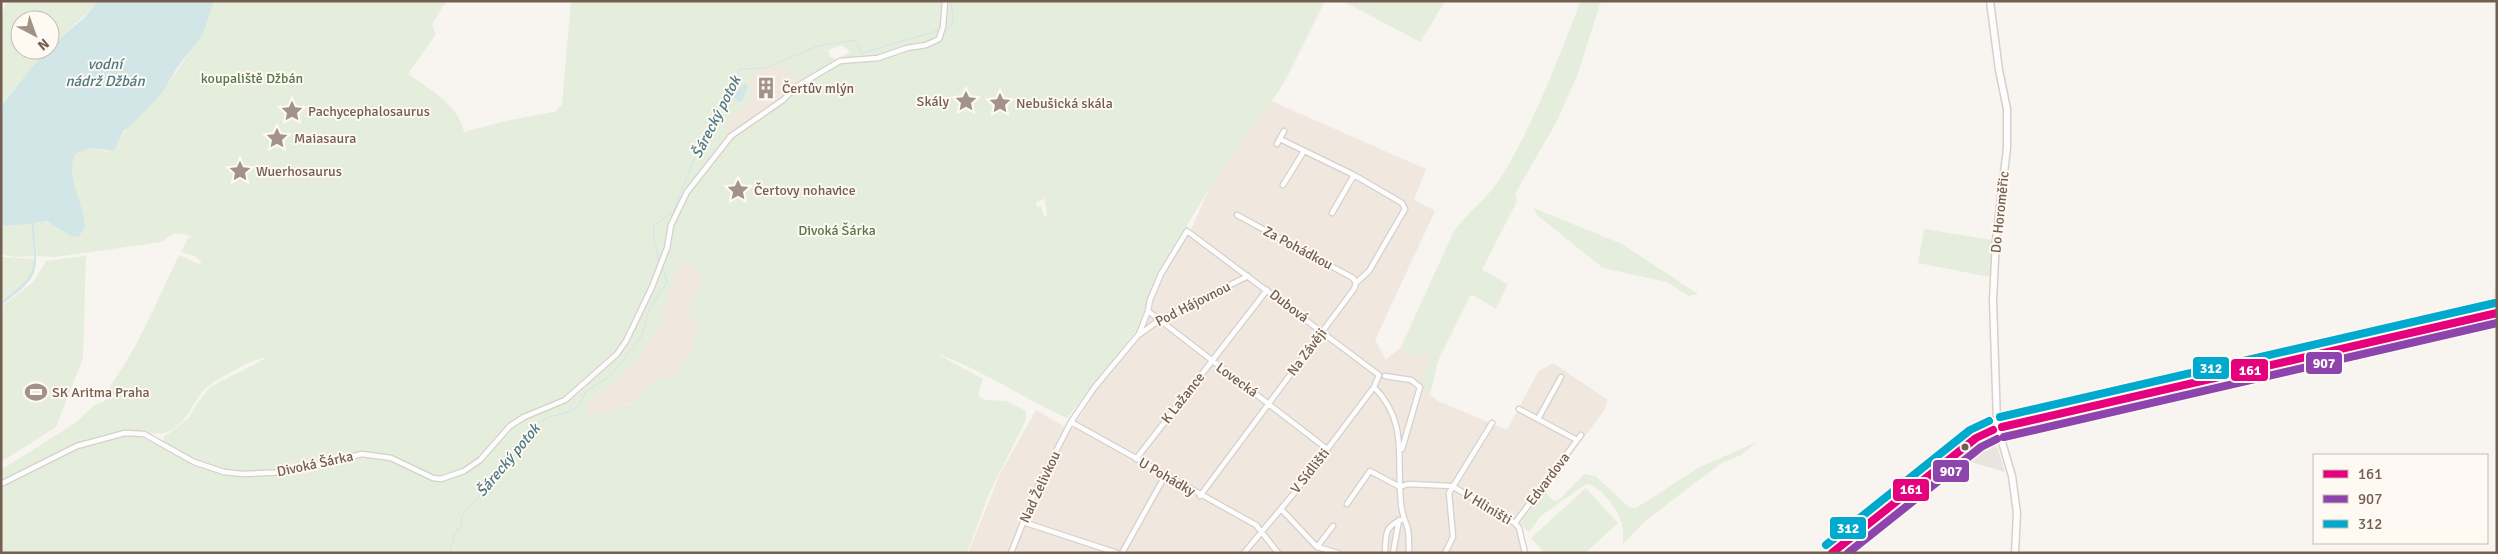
<svg xmlns="http://www.w3.org/2000/svg" width="2498" height="554" font-family="Signika,sans-serif">
  <rect width="100%" height="100%" fill="#f8f4f0"/>
  <path fill="#f0e7de" d="M 766,67 L 789,67 L 797,78 L 784,96 L 768,106 L 750,126 L 729,141 L 723,136 L 731,119 L 755,95 L 748,76 Z
    M 1271,101 L 1426,169 L 1414,200 L 1435,211 L 1375,340 L 1386,360 L 1401,347 L 1409,354 L 1432,354 L 1422,382 L 1430,395 L 1438,401 L 1507,430 L 1538,372 L 1553,363 L 1608,400 L 1603,412 L 1521,521 L 1524,553 L 968,553 L 1000,474 L 1036,410 L 1063,426 L 1073,428 L 1097,389 L 1141,335 L 1160,279 L 1191,229 L 1210,188 Z
    M 682,262 L 690,264 L 703,272 L 687,315 L 698,321 L 690,355 L 673,376 L 658,380 L 640,393 L 631,404 L 624,404 L 616,410 L 598,416 L 588,413 L 586,408 L 587,403 L 616,382 L 661,325 L 668,294 L 679,263 Z
    M 2497,271 L 2497,316 L 2492,309 Z"/>
  <path fill="#eae4e0" d="M 1994,436 L 2005,472 L 1957,458 L 1982,439 Z"/>
  <path fill="#e5eddc" fill-rule="evenodd" d="M 7,1 L 98,1 C 88,14 76,22 65,34 C 43,57 20,79 1,106 L 1,15 ZM 20,20 L 50,20 L 50,50 L 20,50 Z
    M 214,1 L 446,1 L 432,25 L 436,34 L 408,74 C 429,89 459,105 464,132 L 506,121 L 558,111 L 557,109 L 562,105 L 571,1 L 1325,1 L 1284,83 L 1210,188 L 1172,249 L 1156,281 L 1136,331 L 1067,418 C 1022,398 982,369 935,353 L 983,379 L 978,395 L 984,400 L 1007,401 L 1026,411 L 1026,420 L 989,494 L 967,553 L 1,553 L 1,486 C 39,468 76,443 118,435 C 138,432 151,444 163,443 L 164,437 L 189,418 L 196,405 L 210,387 L 267,358 C 257,356 212,381 204,390 C 193,402 188,420 173,429 C 159,439 141,430 125,432 C 80,439 41,462 1,482 L 1,470 L 75,423 L 96,404 L 104,402 L 107,397 L 103,396 C 136,353 156,303 179,255 L 198,264 L 202,263 L 195,256 L 181,252 L 188,238 L 193,237 C 179,232 174,231 162,242 L 55,257 L 37,256 L 34,223 L 43,221 L 51,224 L 80,207 C 75,189 68,172 75,154 L 89,148 L 110,152 L 117,145 L 127,127 L 132,125 L 163,92 L 191,50 ZM 842,45 L 850,52 L 837,59 L 830,57 L 828,50 ZM 766,67 L 789,67 L 797,78 L 784,96 L 749,121 L 750,126 L 729,141 L 724,136 L 731,119 L 755,95 L 749,76 ZM 1044,199 L 1045,199 L 1047,216 L 1044,216 L 1041,206 L 1037,207 L 1036,202 ZM 682,262 L 690,264 L 690,268 L 703,272 L 687,315 L 698,321 L 690,355 L 673,376 L 658,380 L 640,393 L 631,404 C 615,404 608,418 588,413 L 586,408 L 587,403 L 616,382 L 633,365 L 661,325 L 668,294 L 679,263 Z
    M 1343,1 L 1445,1 L 1420,42 Z
    M 1581,1 L 1601,1 L 1577,76 L 1557,121 L 1515,194 L 1517,201 L 1482,270 L 1508,284 L 1496,309 L 1475,296 L 1470,296 L 1438,361 L 1430,395 L 1422,382 L 1432,354 L 1409,354 L 1401,347 L 1453,233 C 1465,214 1485,201 1498,182 C 1534,125 1556,63 1581,1 Z
    M 1533,208 L 1622,244 L 1698,294 L 1689,296 L 1667,282 L 1603,268 L 1537,215 Z
    M 31,224 L 34,256 L 15,257 L 1,254 L 1,226 Z
    M 1924,229 L 1992,240 L 1990,277 L 1918,263 Z
    M 86,256 L 83,358 L 56,427 L 1,462 L 1,307 L 33,282 L 46,261 Z
    M 1,257 L 35,259 C 33,281 17,290 1,302 Z
    M 1757,442 L 1741,455 L 1722,463 L 1700,479 L 1644,522 L 1623,544 C 1623,538 1624,529 1622,524 C 1618,510 1600,484 1586,484 L 1542,515 L 1529,532 L 1524,528 L 1521,521 L 1547,488 L 1547,495 L 1554,501 L 1560,499 L 1584,474 L 1595,476 L 1629,507 L 1636,508 L 1700,467 Z
    M 1586,488 L 1618,523 L 1585,553 L 1545,553 L 1531,538 Z"/>
  <path fill="#d2e5e7" d="M 98,1 L 214,1 L 203,34 L 177,68 L 163,92 L 132,125 L 124,130 L 114,151 L 89,148 L 75,154 C 65,180 84,202 85,227 L 79,236 L 73,237 L 46,221 L 34,223 C 37,271 43,275 1,305 L 1,302 C 39,273 36,270 31,224 L 1,226 L 1,106 L 32,67 L 66,33 L 84,18 Z
    M 745,83 L 748,86 L 742,101 L 739,102 L 732,96 Z"/>
  <g fill="none" stroke-linecap="round" stroke-linejoin="round">
    <path stroke="#d2e5e7" stroke-width="1" d="M 944,30 C 957,27 953,12 950,1
      M 659,261 L 654,240 L 654,225 L 673,212 L 704,134 L 718,114 L 740,69 L 765,68 L 818,46 L 854,40 L 862,53 L 940,30
      M 450,553 L 454,535 L 461,525 L 462,516 L 468,507 L 489,487 L 537,424 C 553,410 578,420 585,392 L 611,375 L 641,337 L 649,310 L 667,282 L 662,265"/>
    <g stroke="#d5d0cb" stroke-width="7">
      <path id="street" d="M 1277,144 L 1284,131
        M 1283,185 L 1304,151
        M 1332,213 L 1354,175
        M 1237,215 L 1353,278 L 1356,283
        M 1148,311 L 1327,449
        M 1140,334 L 1158,321 L 1248,276
        M 1385,376 L 1411,380 L 1420,387 L 1402,449
        M 1374,387 C 1409,423 1396,458 1401,503 C 1401,513 1406,521 1408,530 C 1409,537 1409,545 1409,553
        M 1519,409 L 1577,440
        M 1538,419 L 1561,377
        M 1071,422 L 1256,525 L 1278,553
        M 1136,459 L 1267,290
        M 1,484 L 77,446 L 125,433 L 144,434 L 194,462 L 224,472 L 243,474 L 289,472 L 362,454 L 391,458 L 433,478 L 441,479 L 464,471 L 480,460 L 510,426 L 524,417 L 565,400 L 617,354 L 626,341 L 652,287 L 667,248 L 671,225 L 687,192 L 731,136 L 783,100 L 796,87 L 840,61 L 878,58 L 907,48 L 926,45 L 939,39 L 943,27 L 945,1
        M 1200,496 L 1354,289 L 1356,283 L 1369,271 L 1405,209 L 1402,203 L 1354,175 L 1280,139
        M 1347,504 L 1370,471 L 1400,487 L 1408,484 L 1452,486 L 1515,523 L 1519,528 L 1525,553
        M 1281,509 L 1317,547 L 1338,553
        M 1023,522 L 1117,553
        M 1515,523 L 1581,435
        M 1317,547 L 1333,526
        M 1011,553 L 1036,490 L 1071,422 L 1094,388 L 1139,334 L 1148,311 L 1150,300 L 1161,274 L 1187,231 L 1379,375 L 1374,387 L 1295,492 L 1244,553
        M 1122,553 L 1166,474
        M 1385,553 C 1386,533 1384,527 1403,519
        M 1393,553 L 1399,520
        M 1445,553 L 1453,537 L 1449,493 L 1492,423"/>
    </g>
    <g stroke="#d6d0ca" stroke-width="9">
      <path id="secondary" d="M 1990,1 L 1999,70 L 2007,109 L 2007,148 L 1996,240 L 1993,300 L 1997,423
        M 2002,427 L 2497,313
        M 1999,432 L 2012,476 L 2017,513 L 2015,553
        M 1832,553 L 1954,455 L 1976,438 L 1993,430"/>
    </g>
    <use href="#street" stroke="#fefdfd" stroke-width="4.5"/>
    <use href="#secondary" stroke="#fefdfd" stroke-width="6"/>
    <g stroke="#fef9f2" stroke-width="11">
      <path id="bus-1" d="M 2002,427 L 2497,313
        M 1832,553 L 1976,438 L 1993,430"/>
    </g>
    <g stroke="#fef9f2" stroke-width="11">
      <path id="bus-2" d="M 2004,437 L 2497,323
        M 1848,553 L 1981,447 L 1997,439"/>
    </g>
    <g stroke="#fef9f2" stroke-width="11">
      <path id="bus-3" d="M 2000,417 L 2495,303
        M 1826,545 L 1970,430 L 1989,421"/>
    </g>
    <use href="#bus-1" stroke="#e5007d" stroke-width="8"/>
    <use href="#bus-2" stroke="#8e44ad" stroke-width="8"/>
    <use href="#bus-3" stroke="#00a9ce" stroke-width="8"/>
  </g>
  <defs>
    <g id="building-bare" transform="scale(1.725)"><path d="M-4-6H4V6H1V3H-1V6H-4ZM-2.5-4.3h1.7v1.8h-1.7ZM.8-4.3h1.7v1.8H.8ZM-2.5-1h1.7V.8h-1.7ZM.8-1h1.7V.8H.8Z" fill="#a29288" stroke="#fef9f2" stroke-width="2.5" paint-order="stroke"/></g>
    <g id="sight-bare" transform="scale(1.725)"><path d="M0-6L1.8-2.2L6-1.7L2.9 1.2L3.7 5.4L0 3.3L-3.7 5.4L-2.9 1.2L-6-1.7L-1.8-2.2Z" fill="#a29288" stroke="#fef9f2" stroke-width="2.5" paint-order="stroke"/></g>
    <g id="stadium-bare" transform="scale(1.725)"><path d="M0-5a6.5 5 0 1 0 0 10a6.5 5 0 1 0 0-10ZM-3.5-1.8h7v3.6h-7Z" fill="#a29288" stroke="#fef9f2" stroke-width="2.5" paint-order="stroke"/></g>
  </defs>
  <g fill-rule="evenodd">
    <use href="#building-bare" x="766" y="88"/>
    <use href="#sight-bare" x="966" y="101"/>
    <use href="#sight-bare" x="1000" y="103"/>
    <use href="#sight-bare" x="292" y="111"/>
    <use href="#sight-bare" x="277" y="138"/>
    <use href="#sight-bare" x="240" y="171"/>
    <use href="#sight-bare" x="738" y="190"/>
    <use href="#stadium-bare" x="36" y="392"/>
  </g>
  <circle fill="#745e50" stroke="#fef9f2" stroke-width="2" cx="1965" cy="447" r="4.5"/>
  <g text-anchor="middle" dominant-baseline="central" stroke-width="4" stroke-linejoin="round" paint-order="stroke">
    <g font-size="14" fill="#56784a" stroke="#fef9f2">
      <text x="252" y="78">koupaliště Džbán</text>
      <text x="837" y="230">Divoká Šárka</text>
    </g>
    <g font-size="14" fill="#745e50" stroke="#fef9f2" text-anchor="start">
      <text x="782" y="88">Čertův mlýn</text>
      <text x="949" y="101" text-anchor="end">Skály</text>
      <text x="1016" y="103">Nebušická skála</text>
      <text x="308" y="111">Pachycephalosaurus</text>
      <text x="294" y="138">Maiasaura</text>
      <text x="256" y="171">Wuerhosaurus</text>
      <text x="754" y="190">Čertovy nohavice</text>
      <text x="52" y="392">SK Aritma Praha</text>
    </g>
    <g font-size="14" fill="#745e50" stroke="#fef9f2">
      <text transform="translate(2000 212) rotate(-84)">Do Horoměřic</text>
      <text transform="translate(1298 248) rotate(28)">Za Pohádkou</text>
      <text transform="translate(1193 304) rotate(-27)">Pod Hájovnou</text>
      <text transform="translate(1289 306) rotate(37)">Dubová</text>
      <text transform="translate(1307 352) rotate(-53)">Na Závěji</text>
      <text transform="translate(1237 380) rotate(36)">Lovecká</text>
      <text transform="translate(1183 398) rotate(-52)">K Lažance</text>
      <text transform="translate(315 464) rotate(-12)">Divoká Šárka</text>
      <text transform="translate(1310 471) rotate(-52)">V Sídlišti</text>
      <text transform="translate(1167 477) rotate(30)">U Pohádky</text>
      <text transform="translate(1548 479) rotate(-53)">Edvardova</text>
      <text transform="translate(1040 487) rotate(-65)">Nad Želivkou</text>
      <text transform="translate(1487 507) rotate(31)">V Hliništi</text>
    </g>
    <g font-size="15" font-style="italic" fill="#4c7a85" stroke="#fef9f2">
      <text x="105" y="64">vodní<tspan x="105" dy="17">nádrž Džbán</tspan></text>
      <text transform="translate(716 117) rotate(-63)">Šárecký potok</text>
      <text transform="translate(508 460) rotate(-50)">Šárecký potok</text>
    </g>
  </g>
  <g stroke="#fef9f2" stroke-width="2">
    <rect x="2305" y="351" width="38" height="24" rx="5" fill="#8e44ad"/>
    <rect x="2192" y="356" width="38" height="24" rx="5" fill="#00a9ce"/>
    <rect x="2230" y="358" width="39" height="24" rx="5" fill="#e5007d"/>
    <rect x="1932" y="459" width="38" height="24" rx="5" fill="#8e44ad"/>
    <rect x="1892" y="478" width="38" height="24" rx="5" fill="#e5007d"/>
    <rect x="1829" y="516" width="38" height="24" rx="5" fill="#00a9ce"/>
  </g>
  <g font-size="14" text-anchor="middle" font-weight="bold" fill="#fff">
    <text x="2324" y="368">907</text>
    <text x="2211" y="373">312</text>
    <text x="2250" y="375">161</text>
    <text x="1951" y="476">907</text>
    <text x="1911" y="494">161</text>
    <text x="1848" y="533">312</text>
  </g>
  <rect width="2498" height="554" fill="none" stroke="#745e50" stroke-width="5"/>
  <rect x="2313" y="454" width="175" height="90" fill="#fef9f2" stroke="#c7bbb1"/>
  <rect x="2323" y="470" width="25" height="8" fill="#e5007d" stroke="#c7bbb1"/>
  <text x="2358" y="479" font-size="15" fill="#745e50">161</text>
  <rect x="2323" y="495" width="25" height="8" fill="#8e44ad" stroke="#c7bbb1"/>
  <text x="2358" y="504" font-size="15" fill="#745e50">907</text>
  <rect x="2323" y="520" width="25" height="8" fill="#00a9ce" stroke="#c7bbb1"/>
  <text x="2358" y="529" font-size="15" fill="#745e50">312</text>
  <g transform="translate(35 35) rotate(139)"><circle r="24" fill="#fef9f2" stroke="#c7bbb1"/>
  <path d="M0-4L9 19L0 12L-9 19Z" fill="#a29288"/>
  <text y="-8" font-size="14" font-weight="bold" text-anchor="middle" fill="#745e50">N</text>
  </g>
</svg>
